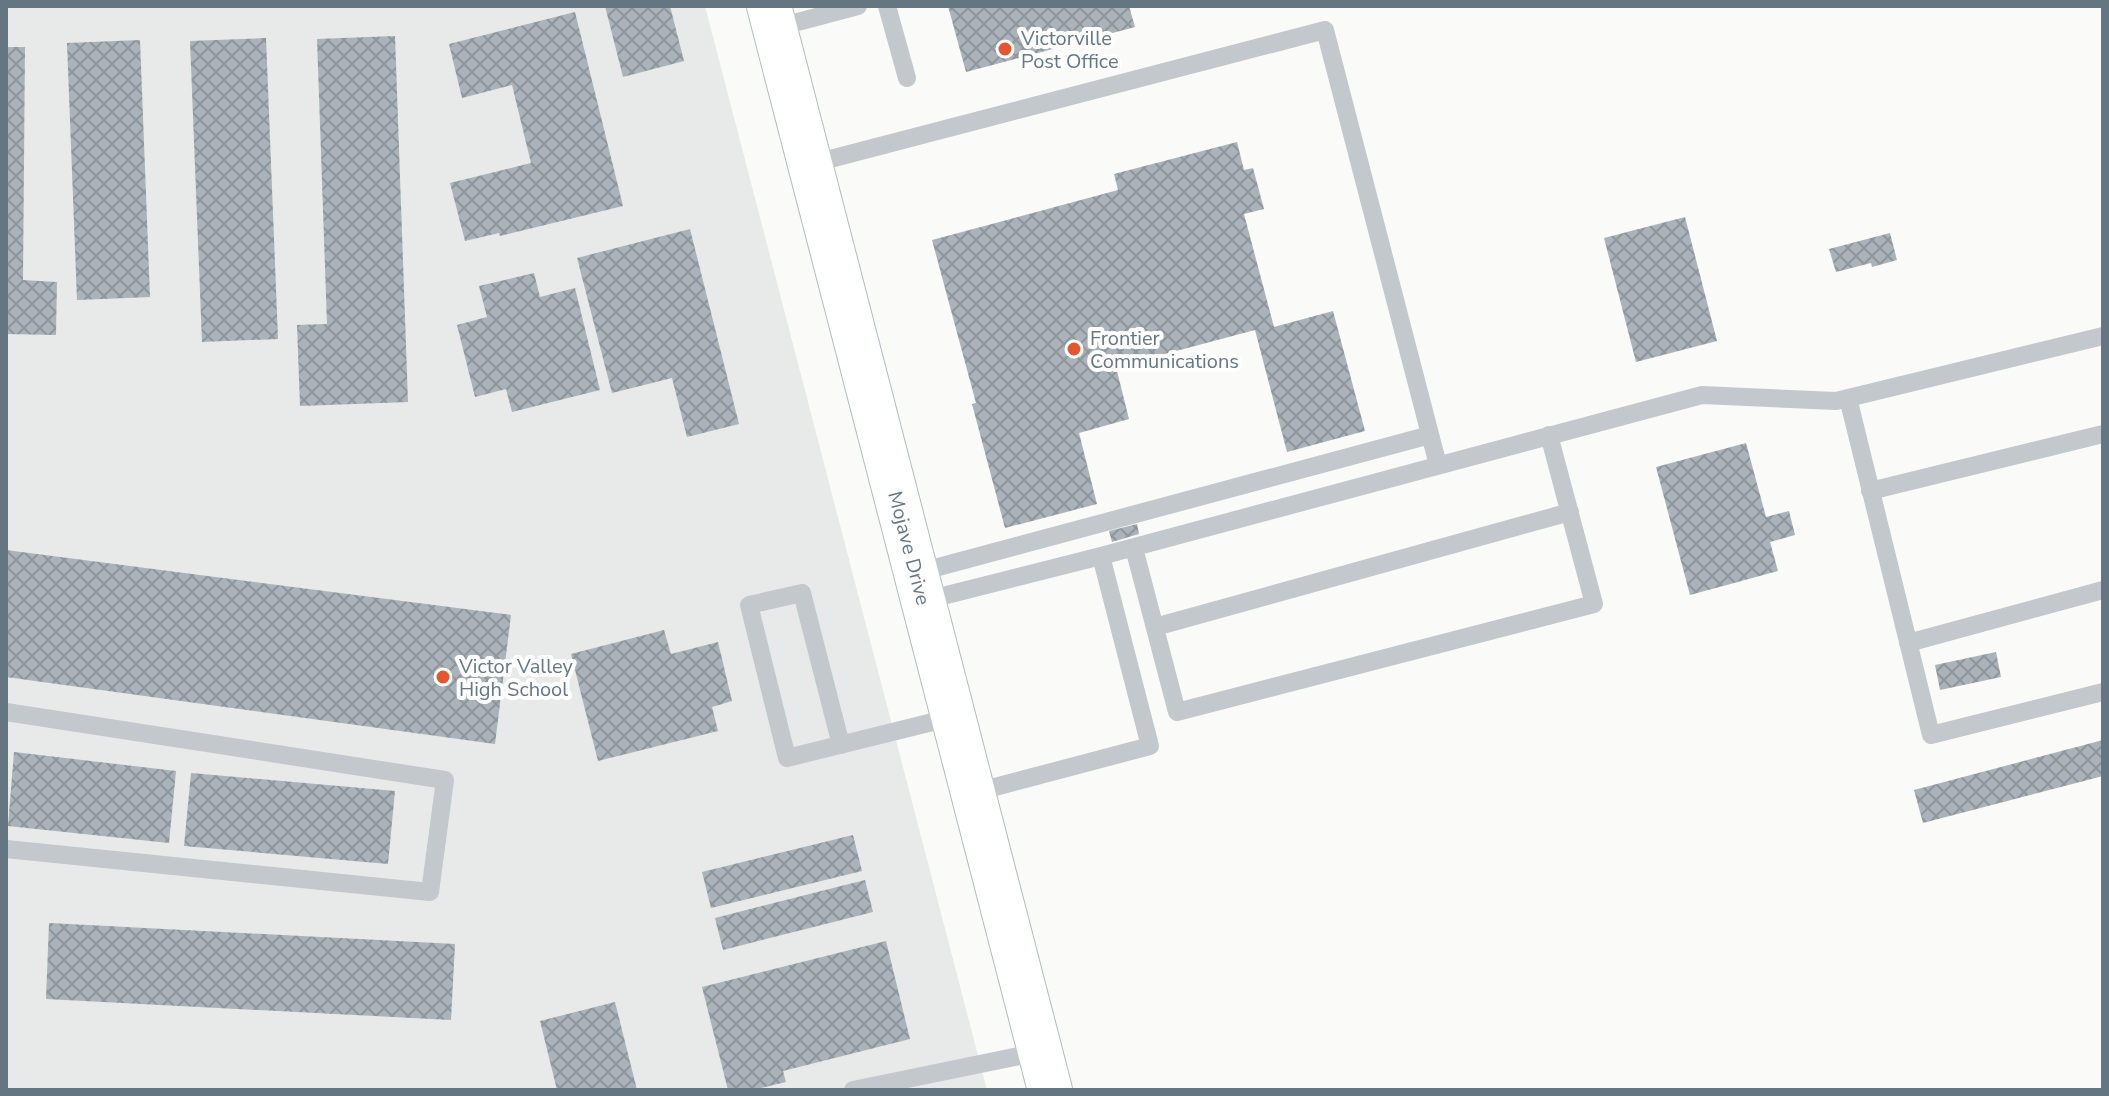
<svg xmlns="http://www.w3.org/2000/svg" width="2109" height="1096" font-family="'Nunito Sans',sans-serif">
  <defs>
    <pattern id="building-cross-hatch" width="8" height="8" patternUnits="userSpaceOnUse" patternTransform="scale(2)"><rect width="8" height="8" fill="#aab3b9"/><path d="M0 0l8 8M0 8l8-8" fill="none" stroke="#8e969c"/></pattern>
  </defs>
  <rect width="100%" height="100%" fill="#fafaf8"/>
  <path fill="#e8e9e9" d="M 6,6 L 705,6 L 987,1090 L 6,1090 Z"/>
  <path fill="url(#building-cross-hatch)" d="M 605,6 L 670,6 L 684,61 L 623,77 Z
    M 948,6 L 1129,6 L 1135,27 L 966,72 Z
    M 575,12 L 623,206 L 500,236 L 499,233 L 465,241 L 450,183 L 531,163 L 512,85 L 462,98 L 449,44 Z
    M 395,36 L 408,402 L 300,406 L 297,325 L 327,324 L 317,39 Z
    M 266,38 L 278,339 L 202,342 L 190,41 Z
    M 140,40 L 150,297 L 77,300 L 67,43 Z
    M 6,47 L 25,47 L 23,280 L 57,282 L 56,335 L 6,334 Z
    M 1237,142 L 1244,170 L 1253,168 L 1264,209 L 1244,214 L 1274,327 L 1333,311 L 1365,431 L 1287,452 L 1255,330 L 1116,367 L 1129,419 L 1079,433 L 1097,504 L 1005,528 L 972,404 L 976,403 L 932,240 L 1118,190 L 1114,174 Z
    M 1685,217 L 1717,341 L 1636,362 L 1604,238 Z
    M 690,229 L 739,424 L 687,437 L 672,378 L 612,393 L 577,258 Z
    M 1890,233 L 1897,260 L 1872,267 L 1871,263 L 1836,272 L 1829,249 Z
    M 534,273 L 540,297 L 575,288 L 600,390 L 512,412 L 506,389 L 475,397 L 457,325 L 487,317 L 479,286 Z
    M 1746,443 L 1766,517 L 1789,511 L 1795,535 L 1770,542 L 1778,571 L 1690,595 L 1656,467 Z
    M 1137,524 L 1139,534 L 1112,542 L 1109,531 Z
    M 6,550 L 511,615 L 495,744 L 6,677 Z
    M 664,630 L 671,654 L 718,642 L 732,701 L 712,707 L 718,731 L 598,761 L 571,654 Z
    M 1996,652 L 2001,677 L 1940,690 L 1935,665 Z
    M 2103,740 L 2103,776 L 1923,823 L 1914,790 Z
    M 14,752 L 176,771 L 169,843 L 8,826 Z
    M 191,773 L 395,791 L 388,864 L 184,846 Z
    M 853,835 L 862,871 L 711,908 L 702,872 Z
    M 865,880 L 873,912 L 723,950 L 715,918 Z
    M 49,923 L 455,944 L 451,1020 L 46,999 Z
    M 886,941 L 910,1039 L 783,1071 L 786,1082 L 752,1090 L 728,1090 L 702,987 Z
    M 615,1002 L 637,1090 L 557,1090 L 540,1021 Z"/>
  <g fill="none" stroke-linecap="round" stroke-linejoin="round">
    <g stroke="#b3babf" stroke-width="46">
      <g id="secondary">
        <path id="s1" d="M 769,6 L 1050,1090"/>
      </g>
    </g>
    <path stroke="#c3c8cc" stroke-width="18" d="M 887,6 L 907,78
      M 775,28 L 858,6
      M 811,164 L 1325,30 L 1438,465
      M 1848,398 L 1931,735 L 2103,692
      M 1870,491 L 2103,434
      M 1134,548 L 1177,712 L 1594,604 L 1549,435
      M 1101,556 L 1702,395 L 1836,401 L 2103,336
      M 916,573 L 1430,435
      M 923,601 L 1101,556 L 1150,746 L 972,793
      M 1155,627 L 1570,512
      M 1908,643 L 2103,590
      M 6,712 L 445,780 L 430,892 L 6,849
      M 841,745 L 802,593 L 749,605 L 787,758 L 953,717
      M 853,1090 L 1039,1052"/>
    <use href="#secondary" stroke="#fff" stroke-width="44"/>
  </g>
  <g fill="#e4572e" stroke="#fff" stroke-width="3">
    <circle cx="1005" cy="49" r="8"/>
    <circle cx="1074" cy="349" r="8"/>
    <circle cx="443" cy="677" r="8"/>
  </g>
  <g text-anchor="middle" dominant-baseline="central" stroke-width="8" stroke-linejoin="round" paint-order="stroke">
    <g font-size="20" fill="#657683" stroke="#fff" text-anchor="start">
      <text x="1021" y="38">Victorville<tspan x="1021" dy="23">Post Office</tspan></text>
      <text x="1090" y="338">Frontier<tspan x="1090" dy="23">Communications</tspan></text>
      <text x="459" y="666">Victor Valley<tspan x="459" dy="23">High School</tspan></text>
    </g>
    <g font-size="20" fill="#657683" stroke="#fff">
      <text stroke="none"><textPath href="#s1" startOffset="560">Mojave Drive</textPath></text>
    </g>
  </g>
  <rect width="2109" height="1096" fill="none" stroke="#657683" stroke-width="16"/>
</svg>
